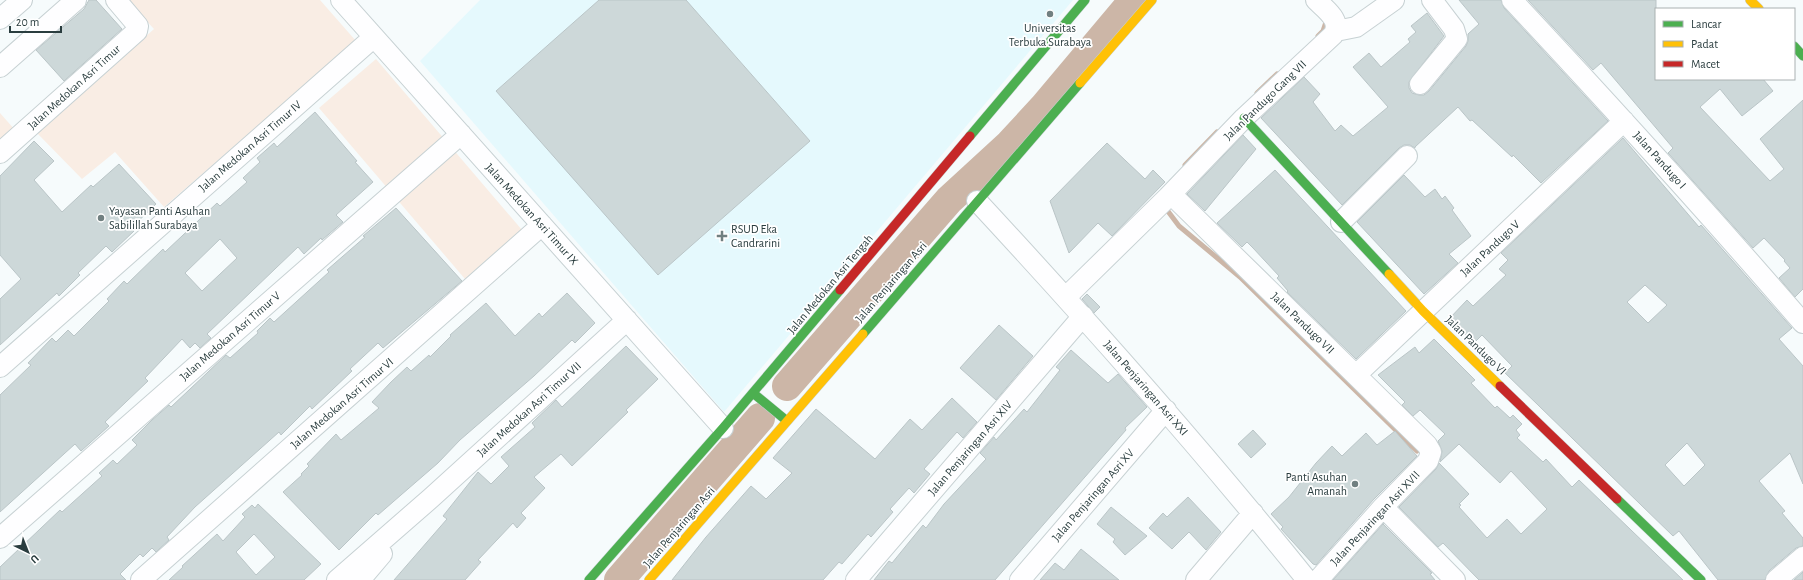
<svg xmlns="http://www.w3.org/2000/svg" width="1803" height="580" font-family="'Alegreya Sans',sans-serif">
  <rect width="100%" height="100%" fill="#f6fbfc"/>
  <path fill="#e5f9fd" d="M 480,0 L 1073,0 L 724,412 L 420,61 Z"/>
  <path fill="#f9ede4" d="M 127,0 L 320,0 L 356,41 L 164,207 L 115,152 L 82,179 L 37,133 L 154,29 Z
    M 376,59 L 522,230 L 465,279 L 319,108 Z
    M 0,113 L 15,130 L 0,144 Z"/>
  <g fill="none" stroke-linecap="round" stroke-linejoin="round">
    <path stroke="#ccb6a7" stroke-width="5" d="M 1318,36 L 1323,31 L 1326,22 L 1324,19
      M 1257,93 L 1277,74
      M 1185,165 L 1217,132
      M 1164,206 L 1179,226 L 1240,277 L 1417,451"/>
    <path stroke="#ccb6a7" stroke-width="30" d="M 787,386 L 949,200 L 1010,144 L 1045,106 L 1134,0
      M 619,580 L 760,418"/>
  </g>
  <path fill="#cdd8d9" stroke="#bac5c7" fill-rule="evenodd" d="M 89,0 L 96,0 L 122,29 L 64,81 L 36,50 L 84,9 Z
    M 599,0 L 686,0 L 810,141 L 658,275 L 496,91 Z
    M 1459,0 L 1501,0 L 1504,8 L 1608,121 L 1541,183 L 1513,155 L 1512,157 L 1472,120 L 1470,121 L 1458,107 L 1415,147 L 1415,148 L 1410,145 L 1404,145 L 1399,148 L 1342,205 L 1261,118 L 1304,77 L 1320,94 L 1313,102 L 1335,131 L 1341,125 L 1353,136 L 1388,107 L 1353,67 L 1369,53 L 1381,67 L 1410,42 L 1408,39 L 1416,32 L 1411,26 L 1427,13 L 1444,36 L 1409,82 L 1409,88 L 1412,93 L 1419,95 L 1424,95 L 1429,91 L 1466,46 L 1468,41 L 1468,34 L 1479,24 Z
    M 1528,0 L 1656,0 L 1656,79 L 1763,79 L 1773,91 L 1742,116 L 1720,89 L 1700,107 L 1770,181 L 1784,169 L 1760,139 L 1803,100 L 1803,289 L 1795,297 L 1779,278 L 1790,268 L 1784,261 L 1785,260 L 1764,238 L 1753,248 L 1668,153 L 1673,148 L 1601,63 L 1593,70 Z
    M 315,112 L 357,161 L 355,162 L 373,182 L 336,215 L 343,222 L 322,240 L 321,238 L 304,254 L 298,247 L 207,334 L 211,338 L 200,348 L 195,343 L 190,348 L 182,339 L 145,378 L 148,381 L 105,422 L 109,426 L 81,451 L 75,444 L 0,512 L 0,395 L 31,365 L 28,363 L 52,338 L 56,342 L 68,330 L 74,336 L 109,301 L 107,299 L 124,281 L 127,284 L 163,249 L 165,252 L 217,203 L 220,206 L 247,182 L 243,178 L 260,162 L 257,158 L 274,143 L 277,147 ZM 220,239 L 237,258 L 202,291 L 185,273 Z
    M 1243,135 L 1256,149 L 1205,211 L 1187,194 Z
    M 1623,138 L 1699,227 L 1701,225 L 1792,328 L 1779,339 L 1803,366 L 1803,484 L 1790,453 L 1759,481 L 1785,511 L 1782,513 L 1803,538 L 1803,546 L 1796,548 L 1769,571 L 1765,580 L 1718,580 L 1679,531 L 1673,536 L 1505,373 L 1512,366 L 1482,335 L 1474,343 L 1449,319 L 1467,300 L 1473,306 L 1506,275 L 1499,269 L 1508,260 L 1501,253 ZM 1645,285 L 1667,305 L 1648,323 L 1627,302 ZM 1687,443 L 1705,465 L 1684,486 L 1665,465 Z
    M 34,141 L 54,161 L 34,180 L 62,212 L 91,185 L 93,187 L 119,164 L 156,204 L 131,228 L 134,231 L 112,252 L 106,246 L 78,273 L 80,275 L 59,296 L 57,293 L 0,345 L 0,299 L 21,279 L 0,255 L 0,176 Z
    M 1107,143 L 1145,179 L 1153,170 L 1165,182 L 1112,236 L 1098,223 L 1069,253 L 1050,201 Z
    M 1275,170 L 1406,311 L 1356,359 L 1287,292 L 1288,291 L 1277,278 L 1279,276 L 1253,248 L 1247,242 L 1242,247 L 1217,223 Z
    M 1404,175 L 1425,197 L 1435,189 L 1442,199 L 1445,196 L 1454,208 L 1452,210 L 1471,236 L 1449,254 L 1458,263 L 1424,294 L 1357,222 Z
    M 396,208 L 462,281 L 383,348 L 378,343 L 350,369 L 352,371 L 312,409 L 310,406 L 281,435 L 279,432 L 195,507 L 167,537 L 169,540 L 156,552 L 152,548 L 143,557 L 140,554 L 120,574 L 126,580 L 0,580 L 0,567 L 60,510 L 62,512 L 102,476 L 99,473 L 113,460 L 117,464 L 137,445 L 132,440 L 152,420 L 169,405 L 171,407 L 226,355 L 230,358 L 258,333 L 257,331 L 270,318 L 274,322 L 329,272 L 327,270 L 365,237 L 363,236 Z
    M 567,293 L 595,323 L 575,343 L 572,340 L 534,376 L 460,440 L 438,463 L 401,495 L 378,515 L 376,513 L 339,550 L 283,492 L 302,475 L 301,474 L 309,466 L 307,464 L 336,434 L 341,440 L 379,408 L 372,402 L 391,382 L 407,367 L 411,371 L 429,355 L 430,357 L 451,336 L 450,335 L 486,303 L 515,336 L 539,313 L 542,317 Z
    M 1087,294 L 1100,307 L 1094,313 L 1082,299 Z
    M 999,325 L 1033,356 L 996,400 L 960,368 Z
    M 1434,339 L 1475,380 L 1471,383 L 1495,408 L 1497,406 L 1510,418 L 1513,415 L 1522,424 L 1516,430 L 1520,435 L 1517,438 L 1543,462 L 1546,459 L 1572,487 L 1579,480 L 1683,580 L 1479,580 L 1443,543 L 1438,547 L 1399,507 L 1436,469 L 1439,463 L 1469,494 L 1459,504 L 1461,505 L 1459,507 L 1487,538 L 1507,519 L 1521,534 L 1547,509 L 1511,471 L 1500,483 L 1459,444 L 1440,462 L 1442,451 L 1438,441 L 1445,434 L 1420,410 L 1413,416 L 1402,405 L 1405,402 L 1378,375 L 1415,347 L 1419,353 Z
    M 626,346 L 658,379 L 626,410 L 628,412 L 572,466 L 561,454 L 534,477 L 545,488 L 521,513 L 526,518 L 517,528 L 513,523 L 478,560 L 481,562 L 465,580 L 394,580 L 447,519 L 443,516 L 478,472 L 491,484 L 509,466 L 501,457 L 535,427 L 532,423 L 556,400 L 562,407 Z
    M 1071,350 L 1108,383 L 1118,374 L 1147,407 L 1125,428 L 1126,430 L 995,580 L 874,580 L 889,561 L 892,563 L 923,525 L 926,528 L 944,504 L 986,459 L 980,453 L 994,437 L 996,440 L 1024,409 L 1027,412 L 1060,370 L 1056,367 Z
    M 952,398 L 977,422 L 963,438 L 957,432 L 924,469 L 930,474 L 914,493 L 909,488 L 890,509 L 893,512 L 871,537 L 868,534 L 842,564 L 839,562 L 823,580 L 672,580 L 706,537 L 751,486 L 766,499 L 792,473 L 773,458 L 816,409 L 875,459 L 910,419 L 922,430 Z
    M 1253,430 L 1266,444 L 1251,458 L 1238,444 Z
    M 1395,431 L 1417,456 L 1374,499 L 1316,565 L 1313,564 L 1281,529 L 1283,527 L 1271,514 L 1289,497 L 1316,463 L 1332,446 L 1342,456 L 1366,433 L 1377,445 Z
    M 1188,497 L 1221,532 L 1206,550 L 1189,532 L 1172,549 L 1149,528 L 1163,513 L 1167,517 Z
    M 258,504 L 321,564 L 304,580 L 169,580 L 183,567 L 182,566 L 217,534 L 223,541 L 245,517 L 242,514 L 252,505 L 255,508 ZM 254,534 L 275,557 L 256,575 L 236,552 Z
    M 1111,507 L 1147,536 L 1125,555 L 1113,542 L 1115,539 L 1097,524 Z
    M 1383,524 L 1432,573 L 1430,574 L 1435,580 L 1333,580 Z
    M 1081,549 L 1119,580 L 1040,580 L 1055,563 L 1064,570 Z
    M 1803,572 L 1803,580 L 1794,580 Z"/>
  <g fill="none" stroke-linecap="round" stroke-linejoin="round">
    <g stroke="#c7d1d3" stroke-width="22">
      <path id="street" d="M 341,0 L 723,428
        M 1512,0 C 1611,106 1708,213 1803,323
        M 0,19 L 22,0
        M 1336,31 L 1356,27 L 1394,0
        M 0,67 L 76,0
        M 1420,84 L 1457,39 L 1454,29 L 1432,0
        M 0,153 L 137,31 L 138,26 L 116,0
        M 1171,194 L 1427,445 L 1431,452 L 1428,461 L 1383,507 L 1318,580
        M 977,201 C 1091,324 1202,449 1307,580
        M 1341,222 L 1407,156
        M 1066,297 L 1168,197 L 1244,118 L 1333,35 C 1343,21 1325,9 1316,0
        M 0,367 L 374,37
        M 1356,375 L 1624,121
        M 1383,507 L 1455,580
        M 0,538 L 461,134
        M 141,580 L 542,225
        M 337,580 L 431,498 L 627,320
        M 360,580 L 382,554
        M 856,580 L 1083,316
        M 1020,580 L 1166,410
        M 1196,580 L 1253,513
        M 1776,580 L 1803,557"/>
    </g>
    <g stroke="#c7d1d3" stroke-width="10">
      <path id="fast" d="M 1794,46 L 1803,56
        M 1244,118 L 1389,274
        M 970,136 L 1085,0
        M 863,334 L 1080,83
        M 753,393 L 787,421
        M 1617,499 L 1701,580
        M 589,580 L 723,428 L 840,290"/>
    </g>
    <g stroke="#c7d1d3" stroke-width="10">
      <path id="slow" d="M 1750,0 L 1759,9
        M 1080,83 L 1152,0
        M 1389,274 L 1423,311 L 1500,386
        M 649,580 L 863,334"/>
    </g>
    <g stroke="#c7d1d3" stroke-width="10">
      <path id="jam" d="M 840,290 L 970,136
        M 1500,386 L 1617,499"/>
    </g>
    <use href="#street" stroke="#fefeff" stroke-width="20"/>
    <use href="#fast" stroke="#4caf50" stroke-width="9"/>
    <use href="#slow" stroke="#ffc107" stroke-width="9"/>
    <use href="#jam" stroke="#c62828" stroke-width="9"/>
  </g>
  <g fill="#718081" stroke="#fff" stroke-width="1.5">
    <circle cx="1050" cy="14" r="4"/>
    <circle cx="101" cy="218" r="4"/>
    <path d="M720 230h4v4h4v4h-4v4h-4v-4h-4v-4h4z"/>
    <circle cx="1355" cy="484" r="4"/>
  </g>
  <g text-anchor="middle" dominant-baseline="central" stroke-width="3.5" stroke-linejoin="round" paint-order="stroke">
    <g font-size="12" fill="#2a3d3f" stroke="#fff" text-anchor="start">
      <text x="1050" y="28" text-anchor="middle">Universitas<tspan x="1050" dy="14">Terbuka Surabaya</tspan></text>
      <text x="109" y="211">Yayasan Panti Asuhan<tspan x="109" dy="14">Sabilillah Surabaya</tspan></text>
      <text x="731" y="229">RSUD Eka<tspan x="731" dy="14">Candrarini</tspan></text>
      <text x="1347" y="477" text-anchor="end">Panti Asuhan<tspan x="1347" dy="14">Amanah</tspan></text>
    </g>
    <g font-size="12" fill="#2a3d3f" stroke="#fff">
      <text transform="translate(74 87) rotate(-42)">Jalan Medokan Asri Timur</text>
      <text transform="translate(1265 100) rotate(-44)">Jalan Pandugo Gang VII</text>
      <text transform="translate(250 146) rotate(-41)">Jalan Medokan Asri Timur IV</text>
      <text transform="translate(1660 160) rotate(48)">Jalan Pandugo I</text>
      <text transform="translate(532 214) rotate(48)">Jalan Medokan Asri Timur IX</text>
      <text transform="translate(1490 248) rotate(-43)">Jalan Pandugo V</text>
      <text transform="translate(891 282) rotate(-49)">Jalan Penjaringan Asri</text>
      <text transform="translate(830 284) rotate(-50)">Jalan Medokan Asri Tengah</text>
      <text transform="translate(1303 323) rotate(44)">Jalan Pandugo VII</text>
      <text transform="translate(230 336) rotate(-41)">Jalan Medokan Asri Timur V</text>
      <text transform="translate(1476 345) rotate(44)">Jalan Pandugo VI</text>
      <text transform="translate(1146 388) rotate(49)">Jalan Penjaringan Asri XXI</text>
      <text transform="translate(342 403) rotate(-41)">Jalan Medokan Asri Timur VI</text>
      <text transform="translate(529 409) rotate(-42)">Jalan Medokan Asri Timur VII</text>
      <text transform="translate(970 448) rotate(-49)">Jalan Penjaringan Asri XIV</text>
      <text transform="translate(1093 495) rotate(-49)">Jalan Penjaringan Asri XV</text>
      <text transform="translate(1375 518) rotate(-47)">Jalan Penjaringan Asri XVII</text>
      <text transform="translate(679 527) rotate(-49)">Jalan Penjaringan Asri</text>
    </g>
  </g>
  <rect x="1655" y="8" width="140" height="72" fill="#ffffff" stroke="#aab1b2"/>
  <rect x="1663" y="21" width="20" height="6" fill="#4caf50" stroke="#aab1b2"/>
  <text x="1691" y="28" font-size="12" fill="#2a3d3f">Lancar</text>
  <rect x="1663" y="41" width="20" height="6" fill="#ffc107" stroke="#aab1b2"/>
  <text x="1691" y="48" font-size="12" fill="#2a3d3f">Padat</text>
  <rect x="1663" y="61" width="20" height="6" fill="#c62828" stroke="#aab1b2"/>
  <text x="1691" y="68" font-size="12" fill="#2a3d3f">Macet</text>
  <g transform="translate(28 552) rotate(137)" stroke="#ffffff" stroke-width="3" paint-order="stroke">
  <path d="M0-3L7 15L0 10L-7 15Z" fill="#2a3d3f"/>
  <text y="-6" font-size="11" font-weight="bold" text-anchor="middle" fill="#2a3d3f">U</text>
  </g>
  <path d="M10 26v6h51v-6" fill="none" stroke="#2a3d3f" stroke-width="2"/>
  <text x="16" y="26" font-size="12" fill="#2a3d3f" stroke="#ffffff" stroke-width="3" paint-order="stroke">20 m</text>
</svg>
